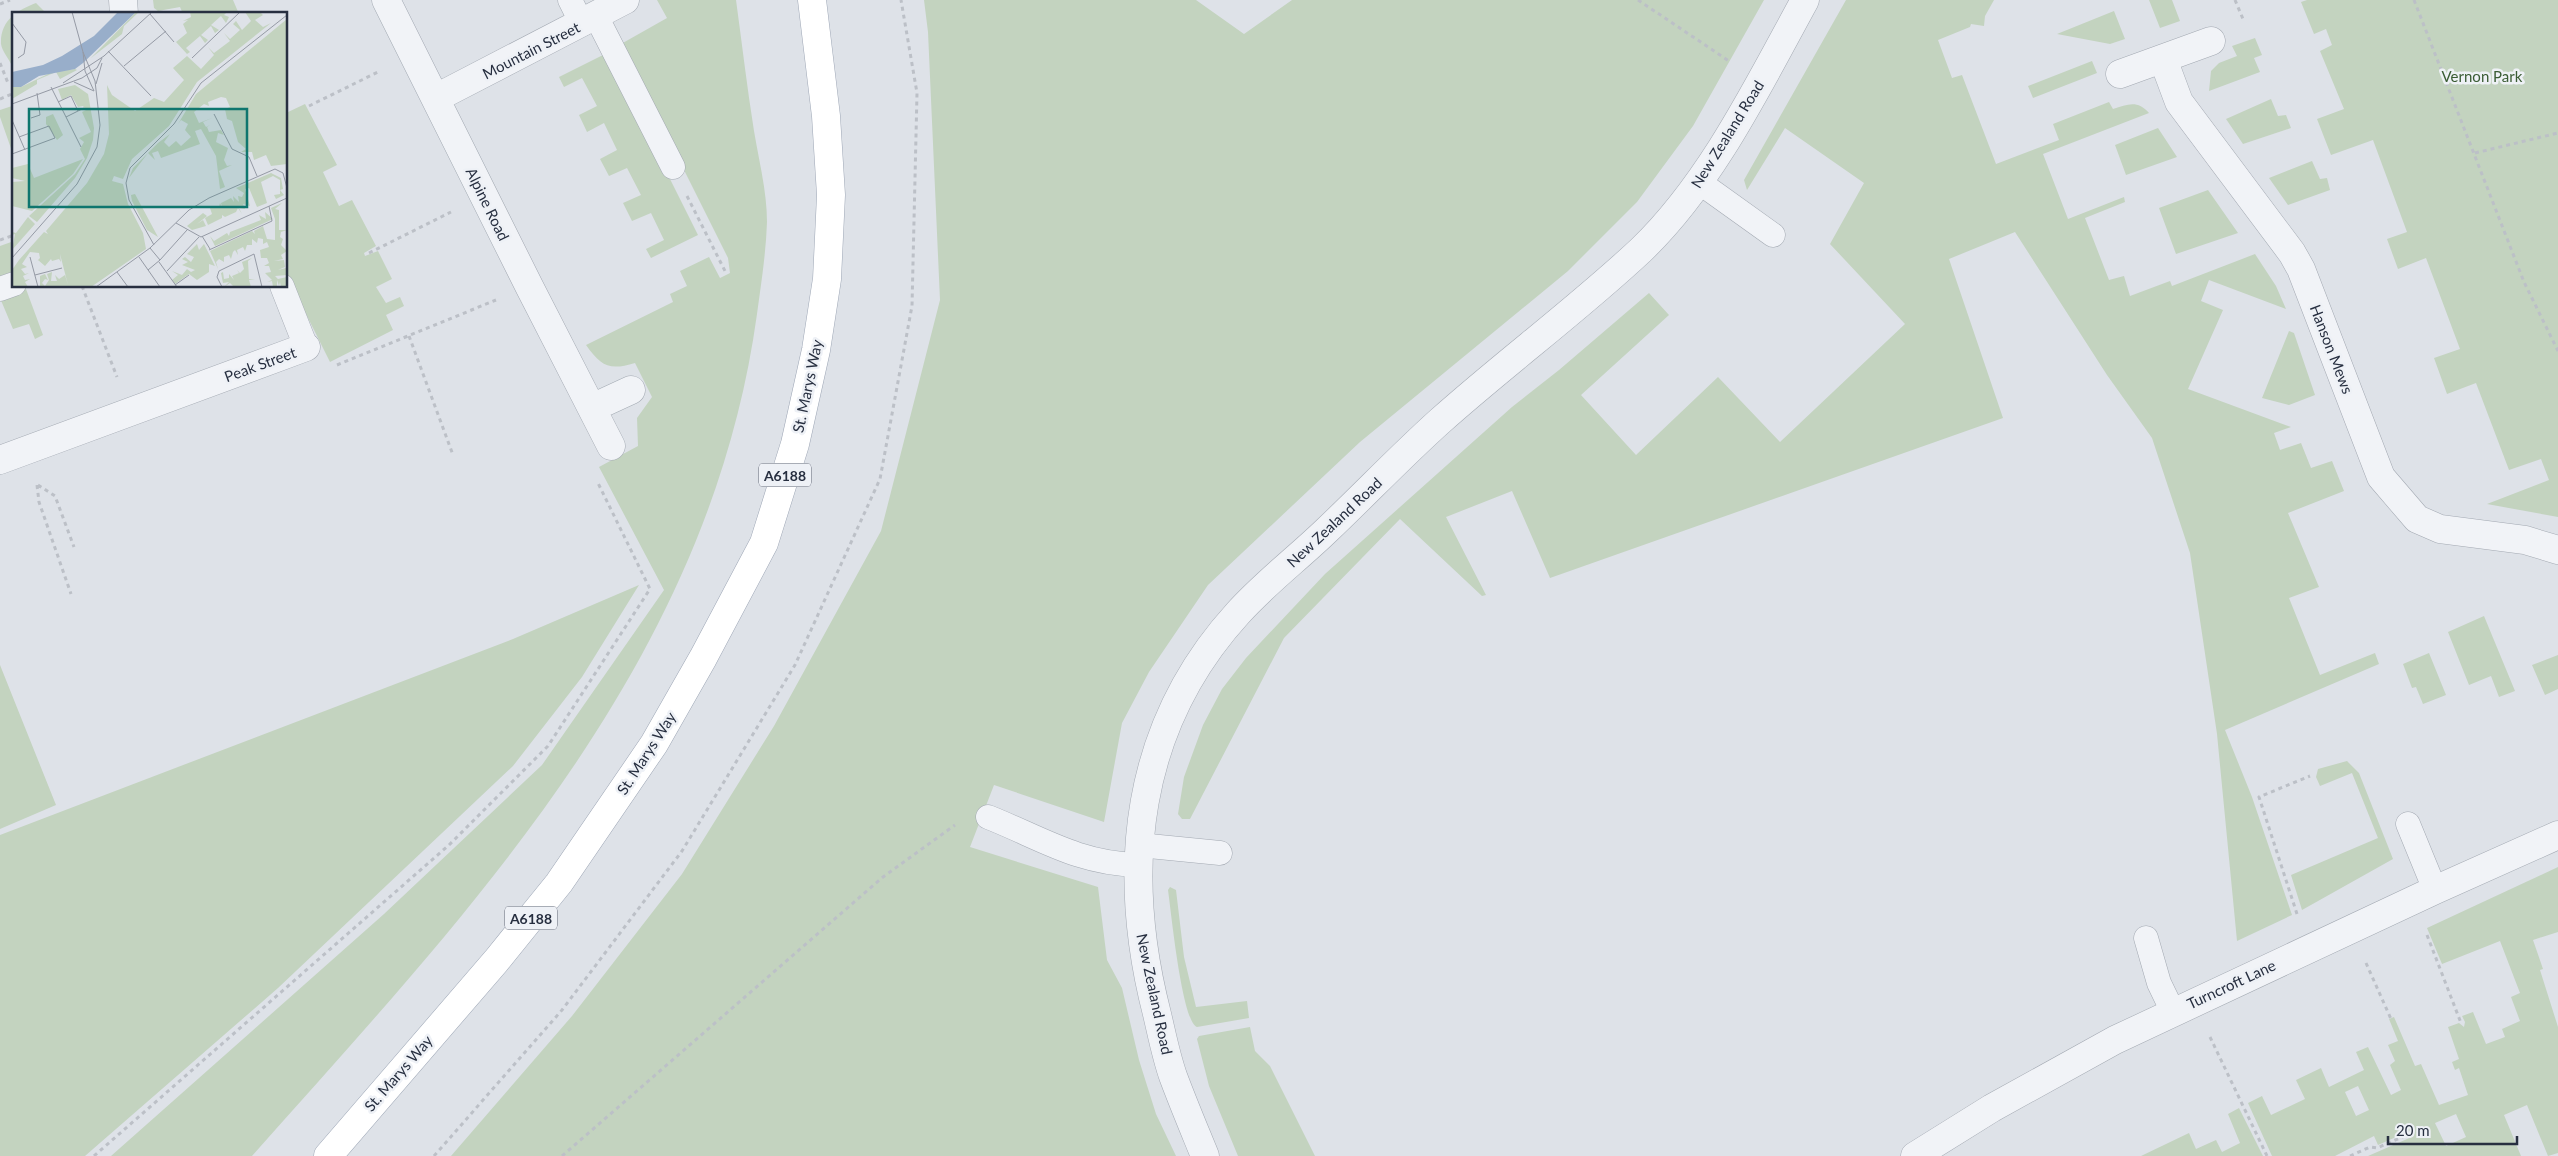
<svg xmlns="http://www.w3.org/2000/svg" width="2558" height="1156" font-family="Lato,sans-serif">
  <rect width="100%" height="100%" fill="#dee2e8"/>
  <path fill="#c3d3bf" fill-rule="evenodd" d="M 153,0 L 233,0 L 239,14 L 183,14 L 180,7 L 158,11 L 154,8 Z
    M 657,0 L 736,0 C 742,44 747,87 754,131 C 759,161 767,192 767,222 C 766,253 761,284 757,314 C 709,662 475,905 252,1156 L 111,1156 L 384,914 L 542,765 L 664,590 L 599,467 L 638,446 L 637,418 L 652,397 L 635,363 C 609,371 601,366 586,345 L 673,302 L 670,294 L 687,286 L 680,271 L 709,257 L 720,278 L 730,273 L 728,258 L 621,44 L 667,18 Z
    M 924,0 L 1196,0 L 1244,34 L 1292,0 L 1764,0 L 1693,126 L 1637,202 L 1568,271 L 1360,442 L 1208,585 L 1149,672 L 1122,723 L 1104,822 L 994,785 L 970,847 L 1098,887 L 1107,960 L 1122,988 L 1139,1060 L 1156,1114 L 1176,1156 L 451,1156 L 572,1016 L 682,874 L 774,726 L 881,531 L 940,300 L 928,32 Z
    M 1846,0 L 1994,0 L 1985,16 L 1984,26 L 1971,24 L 1970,27 L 1938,40 L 1952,78 L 1962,75 L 1996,164 L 2059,140 L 2053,124 L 2109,102 L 2113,109 C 2128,104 2138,100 2149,113 L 2043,154 L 2068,219 L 2124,197 L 2125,202 L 2085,218 L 2109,280 L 2124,276 L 2130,296 L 2170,281 L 2172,286 L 2255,254 L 2276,286 L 2286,309 L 2209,280 L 2201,301 L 2223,310 L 2188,389 L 2291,427 L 2274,433 L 2280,450 L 2301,443 L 2311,468 L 2332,461 L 2344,491 L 2288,513 L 2319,587 L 2289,598 L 2320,675 L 2375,653 L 2379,664 L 2225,730 L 2252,797 L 2292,915 L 2237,941 L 2217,734 L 2190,553 L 2152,438 L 2107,375 L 2015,232 L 1949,259 L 2003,418 L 1550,578 L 1512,491 L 1446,517 L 1486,595 L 1482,596 L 1400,519 L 1284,638 L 1190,819 L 1182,819 L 1178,814 L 1184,777 L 1203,725 L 1222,689 L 1246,658 L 1325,574 L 1512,407 L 1559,370 L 1649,293 L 1669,315 L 1581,395 L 1636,455 L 1718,377 L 1780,442 L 1905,324 L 1830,244 L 1864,183 L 1785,128 L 1747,190 L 1744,180 Z
    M 2149,0 L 2172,0 L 2180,21 L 2160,28 Z
    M 2307,0 L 2558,0 L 2558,517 L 2487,504 L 2549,480 L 2541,459 L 2509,470 L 2476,383 L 2447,394 L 2434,358 L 2460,349 L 2426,258 L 2398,269 L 2387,239 L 2407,232 L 2373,140 L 2331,155 L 2317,119 L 2344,109 L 2320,51 L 2332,45 L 2326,29 L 2314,34 L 2301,2 Z
    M 36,3 L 47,14 L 14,14 L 12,66 C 9,59 2,51 1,44 C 0,20 18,10 36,3 Z
    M 2114,11 L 2125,39 L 2110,44 L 2057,34 Z
    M 2255,38 L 2262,55 L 2254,58 L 2260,72 L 2209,91 L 2211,71 L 2219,63 L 2237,56 L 2232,46 Z
    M 607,53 L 698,235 L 651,258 L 646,249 L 664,240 L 651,213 L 632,221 L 623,203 L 641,195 L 627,168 L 609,176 L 600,159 L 617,150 L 604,123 L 587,132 L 579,115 L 597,106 L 582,78 L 564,87 L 559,77 Z
    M 2092,61 L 2097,73 L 2033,98 L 2028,86 Z
    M 2271,99 L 2278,116 L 2286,115 L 2291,128 L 2243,144 L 2226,119 Z
    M 305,104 L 337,165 L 323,172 L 339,206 L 352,200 L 376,246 L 364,253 L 365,256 L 378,251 L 392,279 L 376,287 L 386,303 L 400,297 L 404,306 L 386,315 L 393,330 L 330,362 L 286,274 L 286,113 Z
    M 12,106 L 14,110 L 14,157 L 0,117 L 0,110 Z
    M 2158,128 L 2177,157 L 2126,175 L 2115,145 Z
    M 2312,161 L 2320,179 L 2327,178 L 2330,190 L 2288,205 L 2269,178 Z
    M 2208,190 L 2238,233 L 2176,254 L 2159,208 Z
    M 14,241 L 14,274 L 0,279 L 0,246 Z
    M 26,289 L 43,335 L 35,339 L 29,324 L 13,329 L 0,298 Z
    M 2289,331 L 2294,333 L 2315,395 L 2289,405 L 2262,398 Z
    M 639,585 L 582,677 L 513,766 L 278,988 L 85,1156 L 0,1156 L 0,835 L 513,639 Z
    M 2484,616 L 2515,691 L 2499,697 L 2491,676 L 2469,685 L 2448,632 Z
    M 2429,653 L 2446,695 L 2423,704 L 2416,687 L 2412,688 L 2403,664 Z
    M 2558,655 L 2558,689 L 2545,695 L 2532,665 Z
    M 0,665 L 56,805 L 0,829 Z
    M 2347,761 L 2359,773 L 2393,859 L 2302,910 L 2291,875 L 2378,838 L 2352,773 L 2320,786 L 2316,777 L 2318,769 Z
    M 2558,867 L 2558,932 L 2533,940 L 2543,969 L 2540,970 L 2558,1027 L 2558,1153 L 2548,1156 L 2527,1105 L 2504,1115 L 2521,1156 L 2368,1156 L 2414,1136 L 2412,1130 L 2378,1145 L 2374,1136 L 2335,1156 L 2272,1156 L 2248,1103 L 2262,1096 L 2271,1115 L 2305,1099 L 2296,1080 L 2321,1068 L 2329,1087 L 2364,1070 L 2356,1052 L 2368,1047 L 2391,1095 L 2401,1090 L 2390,1065 L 2395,1061 L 2388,1045 L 2398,1041 L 2389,1019 L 2394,1017 L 2415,1066 L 2421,1064 L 2439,1105 L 2468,1095 L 2459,1068 L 2455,1070 L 2452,1062 L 2459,1059 L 2448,1027 L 2459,1023 L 2464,1027 L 2465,1022 L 2462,1016 L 2473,1012 L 2486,1044 L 2505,1037 L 2502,1029 L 2520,1021 L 2511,997 L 2520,993 L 2500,941 L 2442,964 L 2427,928 ZM 2358,1086 L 2369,1110 L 2356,1116 L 2345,1092 ZM 2456,1114 L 2466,1137 L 2446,1146 L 2435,1123 Z
    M 1170,887 L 1176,890 L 1184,957 L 1196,1007 L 1247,1001 L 1249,1018 L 1197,1027 C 1182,1022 1171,910 1168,890 Z
    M 1250,1027 L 1255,1051 L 1270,1066 L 1315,1156 L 1238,1156 L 1209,1086 L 1197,1039 L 1199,1036 Z
    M 2239,1108 L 2263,1156 L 2141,1156 L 2189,1133 L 2196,1149 L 2216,1140 L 2222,1152 L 2240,1143 L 2228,1114 Z"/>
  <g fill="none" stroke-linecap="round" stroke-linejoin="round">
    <g stroke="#a3a9b2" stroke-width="25">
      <path id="lane" d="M 570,0 L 582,24
        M 596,16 L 673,167
        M 1699,182 L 1773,235
        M 282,286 L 306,347
        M 0,289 L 14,284
        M 988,817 C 1041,838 1077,863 1137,865
        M 2408,824 L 2435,890
        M 1139,845 L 1220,853
        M 2146,938 L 2159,983 L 2173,1012"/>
    </g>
    <g stroke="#a3a9b2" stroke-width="29">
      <path id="street" d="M 123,0 L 124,14
        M 386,0 L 529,286 L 611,446
        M 2163,59 L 2179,102 L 2292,253 L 2301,269 L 2381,477 L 2417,519 L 2440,529 L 2525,540 L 2558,550
        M 2120,74 L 2211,41
        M 436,98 L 625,0
        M 592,408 L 631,390
        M 0,460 L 306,347
        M 1205,1156 C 1194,1129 1183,1103 1173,1076 C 1166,1056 1162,1035 1157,1014 C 1120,870 1134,727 1238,613 C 1265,583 1298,558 1327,530 C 1365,494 1401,456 1440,421 C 1506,362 1577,310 1641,250 C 1711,183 1759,84 1805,0
        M 1915,1156 L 1992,1108 L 2115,1040 L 2435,890 L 2558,835"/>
    </g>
    <g stroke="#9da6b5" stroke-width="29">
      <path id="primary" d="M 328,1156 L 496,961 L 559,883 L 654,744 L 703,658 L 764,543 L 795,444 L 816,350 L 827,279 L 831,195 L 826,116 L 812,0"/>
    </g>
    <path stroke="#bcc0c7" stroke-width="3" stroke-dasharray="4 4" stroke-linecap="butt" d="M 1638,0 L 1729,61 L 1728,63
      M 2235,0 L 2243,19
      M 2414,0 L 2524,282 L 2558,351
      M 0,4 L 10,0
      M 0,63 L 8,83
      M 2445,79 L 2462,73
      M 0,99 L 12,94
      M 309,106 L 380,71
      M 2475,153 L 2558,133
      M 687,196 L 725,271
      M 0,240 L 14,235
      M 369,253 L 451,212
      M 82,286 L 117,377
      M 409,336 L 453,455
      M 337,365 L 496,300
      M 37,485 L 39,502 L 71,594
      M 38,485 L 55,496 L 74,547
      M 2297,914 L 2259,797 L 2310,776
      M 2427,935 L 2461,1023
      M 2366,963 L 2391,1019
      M 2210,1037 L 2267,1156
      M 94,1156 L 449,845 L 548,746 L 650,589 L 597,481
      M 434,1156 L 562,1010 L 682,851 L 795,665 L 880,479 L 912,306 L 917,93 L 901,0
      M 562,1156 L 883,877 L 955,825
      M 2350,1156 L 2370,1147 L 2377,1148 L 2409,1134"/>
    <use href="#lane" stroke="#f1f3f7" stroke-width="24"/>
    <use href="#street" stroke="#f1f3f7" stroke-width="28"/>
    <use href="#primary" stroke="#fff" stroke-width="28"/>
  </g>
  <g text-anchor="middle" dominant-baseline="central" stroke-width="5" stroke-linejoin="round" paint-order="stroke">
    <g fill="#eef1f6" stroke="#636977" stroke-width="1">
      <rect x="759" y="463.5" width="52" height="23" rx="4"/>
      <rect x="505" y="906.5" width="52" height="23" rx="4"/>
    </g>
    <g font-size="14" font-weight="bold" fill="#272f40">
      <text x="785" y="475">A6188</text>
      <text x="531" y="918">A6188</text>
    </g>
    <g font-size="15" fill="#272f40" stroke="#eef1f6">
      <text transform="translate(531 50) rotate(-27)">Mountain Street</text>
      <text transform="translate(1727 134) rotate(-58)">New Zealand Road</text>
      <text transform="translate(488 204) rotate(64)">Alpine Road</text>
      <text transform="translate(2332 349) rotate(69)">Hanson Mews</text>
      <text transform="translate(260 364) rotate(-20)">Peak Street</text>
      <text transform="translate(807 386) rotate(-78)">St. Marys Way</text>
      <text transform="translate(1334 522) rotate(-43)">New Zealand Road</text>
      <text transform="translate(646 753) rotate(-57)">St. Marys Way</text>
      <text transform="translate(2231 984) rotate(-25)">Turncroft Lane</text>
      <text transform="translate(1155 994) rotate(78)">New Zealand Road</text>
      <text transform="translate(398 1073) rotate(-49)">St. Marys Way</text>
    </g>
    <g font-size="15" fill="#3a5c34" stroke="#eef1f6">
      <text x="2482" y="76">Vernon Park</text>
    </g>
  </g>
  <g transform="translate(12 12)">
    <rect width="275" height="275" fill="#dee2e8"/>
    <path d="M 124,0 L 127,0 L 112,14 L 110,22 L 79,46 ZM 178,0 L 215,0 L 212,3 L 217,5 L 214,11 L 209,4 L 199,13 L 207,18 L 203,21 L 199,14 L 189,23 L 196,28 L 193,31 L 188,24 L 174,36 L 178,40 L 175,42 L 164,30 L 175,21 L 171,12 L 176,8 L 171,9 L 179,5 ZM 233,0 L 248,0 L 251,3 L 243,8 L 251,15 L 259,11 L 185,70 L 157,114 L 120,147 L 111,167 L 102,164 L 100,169 L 111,172 L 116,192 L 131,221 L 134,237 L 79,275 L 28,275 L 28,264 L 33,262 L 36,268 L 33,267 L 30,271 L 33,274 L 37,268 L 35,262 L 40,260 L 39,269 L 45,269 L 43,263 L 47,267 L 53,263 L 56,273 L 48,242 L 49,250 L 47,247 L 40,249 L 39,247 L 33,254 L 26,248 L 22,252 L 28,246 L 27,241 L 18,240 L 10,252 L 15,255 L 9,257 L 13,262 L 17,261 L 11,264 L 13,268 L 18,267 L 13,270 L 16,275 L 0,275 L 0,258 L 7,248 L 32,220 L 36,222 L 34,219 L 75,171 L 92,142 L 97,122 L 95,73 L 100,83 L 123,99 L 142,86 L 152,90 L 172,68 L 161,56 L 175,44 L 189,57 L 202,43 L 196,35 L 202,41 L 218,29 L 212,21 L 218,27 L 228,18 L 221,12 L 224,9 L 230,18 L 239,9 ZM 275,7 L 275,152 L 259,154 L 254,143 L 242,148 L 240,140 L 229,140 L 234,137 L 226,130 L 220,109 L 215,107 L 213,97 L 218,95 L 214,86 L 209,85 L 196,90 L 197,94 L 192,92 L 182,100 L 187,111 L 200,106 L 191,110 L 194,115 L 198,113 L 195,115 L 197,120 L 209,118 L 212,123 L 206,121 L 204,130 L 216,136 L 212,148 L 215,154 L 220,153 L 207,159 L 213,175 L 208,177 L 204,144 L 189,117 L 183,119 L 188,132 L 149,146 L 146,139 L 140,141 L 143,148 L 136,141 L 117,166 L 121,156 L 146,131 L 158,122 L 152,130 L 157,135 L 164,129 L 169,134 L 179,125 L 173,118 L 176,112 L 169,108 L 166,112 L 184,82 ZM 63,57 L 65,58 L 48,67 L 44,60 L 25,68 L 25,72 L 0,87 L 0,75 L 9,75 L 40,60 ZM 63,73 L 76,82 L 82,116 L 81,128 L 75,146 L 63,166 L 25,210 L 17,204 L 63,162 L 73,147 L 68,137 L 72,130 L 67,126 L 79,120 L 70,100 L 74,98 L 71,94 L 66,95 L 59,83 L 50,88 L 46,77 ZM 41,102 L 51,123 L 45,128 L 34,112 L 34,105 ZM 71,147 L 61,162 L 20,199 L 0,194 L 0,170 L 13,169 L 0,166 L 0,156 L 16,152 L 22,166 ZM 259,161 L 269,166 L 271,177 L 268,178 L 272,183 L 264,187 L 262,183 L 268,182 L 268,168 L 261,164 L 249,170 L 255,191 L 245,195 L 237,176 L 233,177 L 238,194 L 231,192 L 233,197 L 227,196 L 230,202 L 226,196 L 224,200 L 213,205 L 210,203 L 210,206 L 196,213 L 193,206 L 200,202 L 198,196 L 207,195 L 208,191 L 210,195 L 209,191 L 219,186 L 222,190 L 221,184 L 227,190 L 226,184 L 230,185 L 232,181 L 224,176 ZM 117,172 L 119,183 L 123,182 L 146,225 L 135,218 L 120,189 ZM 270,191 L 263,197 L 267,198 L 267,218 L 275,218 L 269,220 L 268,225 L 271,227 L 269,233 L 275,239 L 269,243 L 271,247 L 262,249 L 272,248 L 273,255 L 266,258 L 274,256 L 275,263 L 263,264 L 266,267 L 275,265 L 275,274 L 269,275 L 268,270 L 267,274 L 265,268 L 265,275 L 261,275 L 260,269 L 255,270 L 260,268 L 253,261 L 259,260 L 257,254 L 252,254 L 257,251 L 255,246 L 249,246 L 248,238 L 257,235 L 255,230 L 251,232 L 251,227 L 246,226 L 245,231 L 240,227 L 240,233 L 235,233 L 233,239 L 231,235 L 225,238 L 226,243 L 223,238 L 221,240 L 219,247 L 217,243 L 212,245 L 212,250 L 207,247 L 204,250 L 206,257 L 198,239 L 240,219 L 243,222 L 242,219 L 251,214 L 255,227 L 263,228 L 263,207 L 259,196 ZM 253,200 L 261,207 L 203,234 L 198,224 L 202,229 L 215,221 L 217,224 L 218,220 L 249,208 L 247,203 L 254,207 ZM 191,201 L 195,204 L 185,212 L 191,208 L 194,214 L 180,218 L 175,214 ZM 16,205 L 23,212 L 0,238 L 3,222 L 0,223 L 0,220 L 4,221 ZM 185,232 L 187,238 L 192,232 L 203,254 L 197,252 L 197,260 L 185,268 L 177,262 L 163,272 L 160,268 L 166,263 L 160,259 L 170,263 L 175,257 L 171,254 L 179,260 L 183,258 L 170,253 L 176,250 L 170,247 L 173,245 L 179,250 L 182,245 L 175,242 ZM 240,246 L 236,249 L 237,267 L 243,267 L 237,268 L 239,275 L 222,275 L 218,271 L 212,275 L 217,270 L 211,271 L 209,261 L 211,260 L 212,267 L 217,266 L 217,262 L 222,268 L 220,264 L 227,261 L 225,258 L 228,261 L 232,257 L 230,250 Z" fill="#c3d3bf"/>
    <path d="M 106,0 L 124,0 L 71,51 L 63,57 L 27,64 L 9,75 L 0,75 L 0,60 L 31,53 L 50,44 L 82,24 Z" fill="#98aeca"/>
    <path fill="none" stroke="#959aa5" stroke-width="1" d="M 138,2 L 162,30M 0,11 L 14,30 L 12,42 L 6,46M 96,39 L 139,84M 71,40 L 73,59 L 82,79M 180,46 L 228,0M 112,54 L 154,19M 62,70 L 82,79M 51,71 L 92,44 L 140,0M 84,72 L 90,51M 39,75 L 69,135M 46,90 L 59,84 L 66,99M 0,92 L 70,66 L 85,56 L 90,46M 202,102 L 220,137 L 237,145 L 245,164M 54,105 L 72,96M 19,106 L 28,103 L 25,81M 0,108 L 13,138M 0,142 L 43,126 L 37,114 L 7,125M 164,211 L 189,225 L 275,186M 190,224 L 198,237M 142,233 L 117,188 L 114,171 L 118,156 L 162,112 L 189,71 L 275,3M 197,238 L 260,209 L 257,194M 18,245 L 26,275M 127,245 L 148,275M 0,246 L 65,172 L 85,135 L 88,113 L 83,69 L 71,40 L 60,0M 148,248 L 175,218M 147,250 L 165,275M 136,258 L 148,248 L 138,236M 155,259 L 187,225M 105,260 L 116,275M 23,263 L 50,256M 163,273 L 177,263M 84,275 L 138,236 L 177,198 L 197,186 L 263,157 L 271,161 L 275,176M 210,275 L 205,265 L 207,259 L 242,242 L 250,275"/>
    <path fill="#0f766e" fill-opacity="0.15" stroke="#0f766e" stroke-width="2.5" d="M 17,97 L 235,97 L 235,195 L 17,195 Z"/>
    <rect width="275" height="275" fill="none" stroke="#272f40" stroke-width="2.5"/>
  </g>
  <path d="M2388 1136v8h129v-8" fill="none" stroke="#272f40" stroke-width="2.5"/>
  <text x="2396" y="1136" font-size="15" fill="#272f40" stroke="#eef1f6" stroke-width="4" paint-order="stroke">20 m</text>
</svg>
